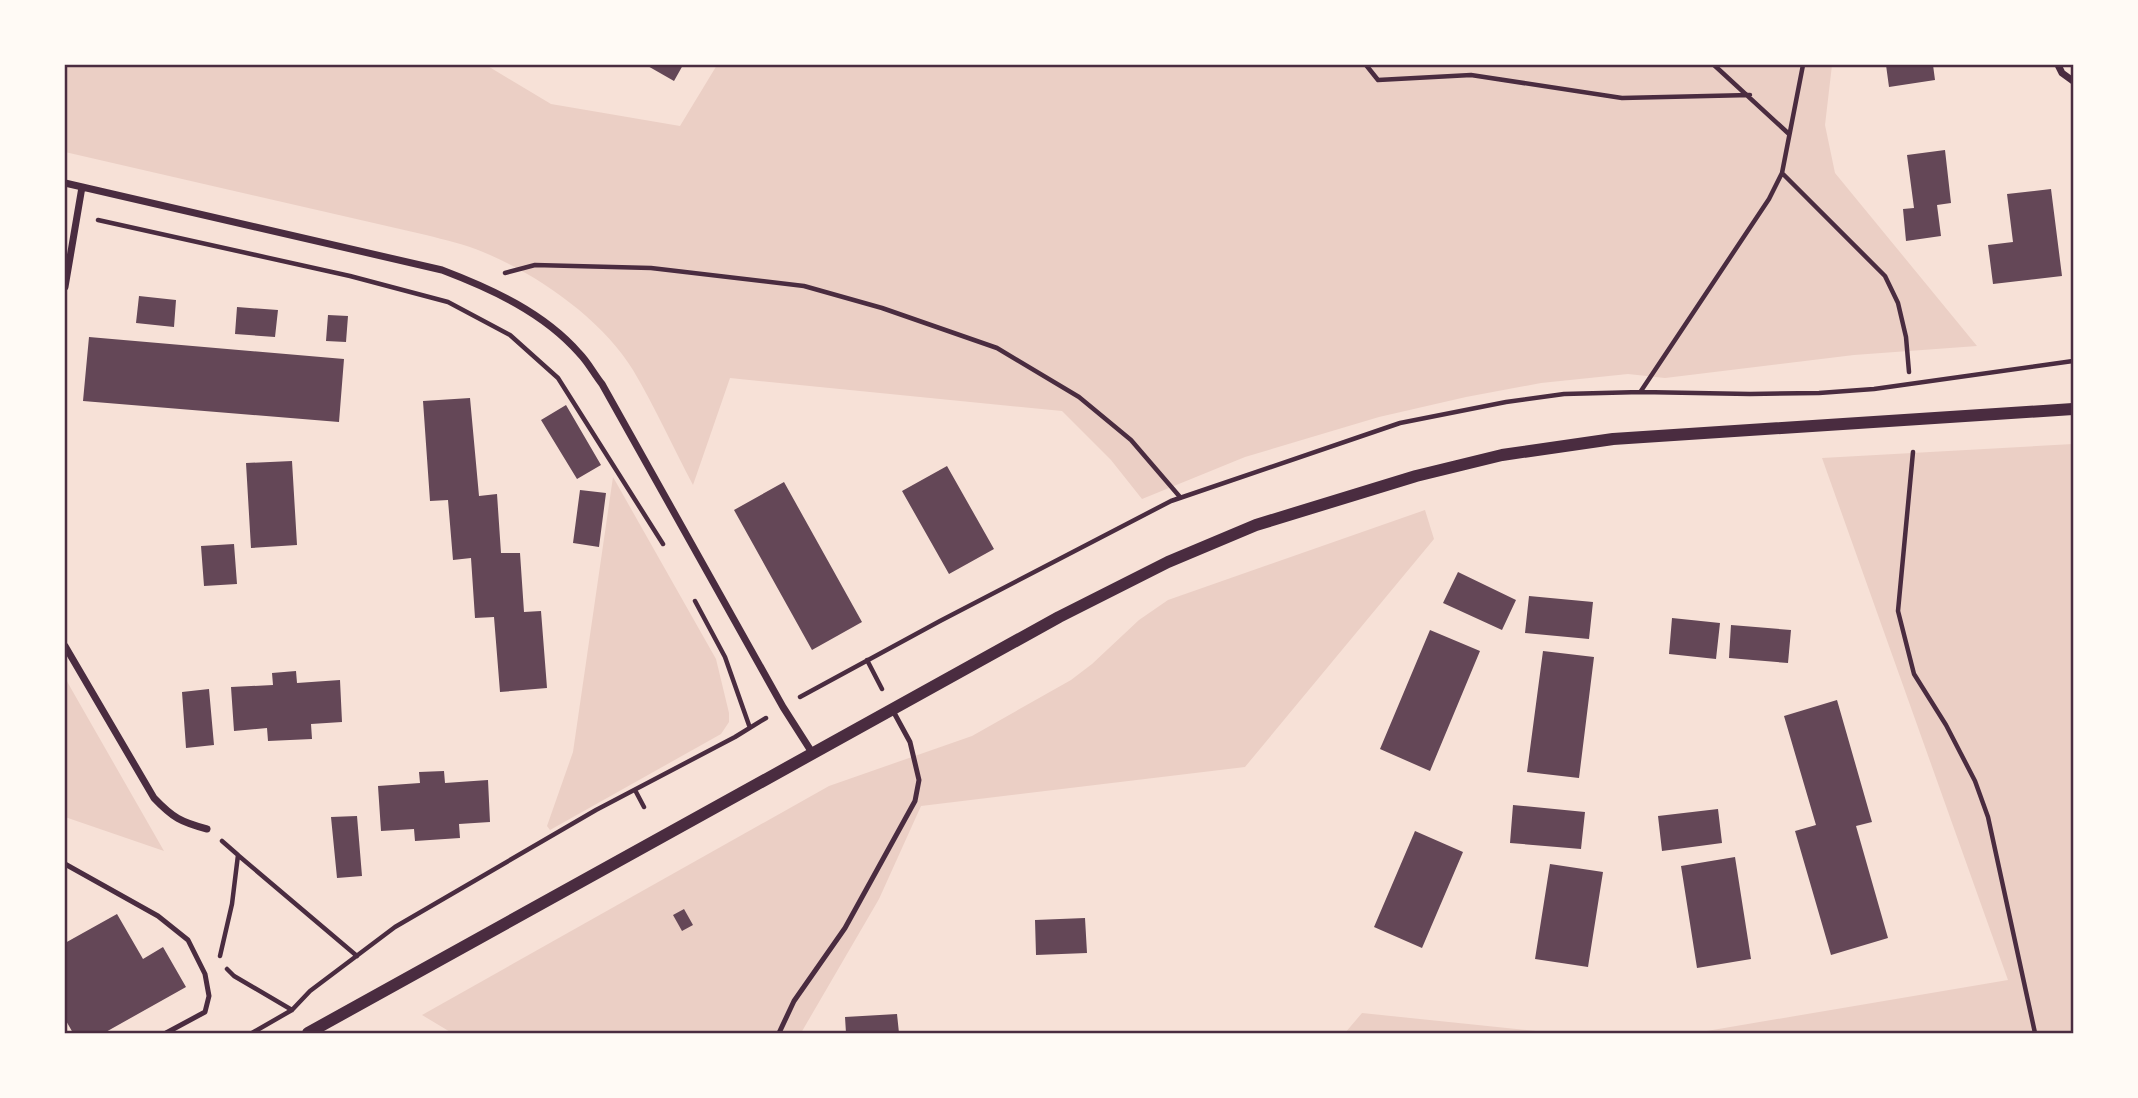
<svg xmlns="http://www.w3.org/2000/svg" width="2138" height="1098" font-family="'Space Grotesk',sans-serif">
  <rect width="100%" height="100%" fill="#f7e1d7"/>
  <path fill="#ebcfc5" d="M 65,65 L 486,65 L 551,104 L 680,126 L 717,65 L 1832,65 L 1825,125 L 1835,173 L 1977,346 L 1854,355 L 1665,378 L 1628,374 L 1541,383 L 1466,397 L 1379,417 L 1245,457 L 1142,499 L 1111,460 L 1062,411 L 730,378 L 693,485 C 673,447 655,407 633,370 C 602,319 537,274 483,252 C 465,244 445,240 426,235 L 65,152 Z
    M 2073,444 L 2073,1033 L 1695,1033 L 2008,980 L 1822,458 Z
    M 613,477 L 716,659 L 729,713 L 729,722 L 721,734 L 550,830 L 547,826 L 573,752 Z
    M 1425,510 L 1434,539 L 1245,767 L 921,806 L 879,899 L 801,1033 L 452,1033 L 422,1015 L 829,786 L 972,736 L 1071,680 L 1092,664 L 1139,620 L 1168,600 Z
    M 65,677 L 69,685 L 164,851 L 65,817 Z
    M 1362,1013 L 1555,1033 L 1345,1033 Z"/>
  <path fill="#644757" d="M 646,65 L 683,65 L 674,81 Z
    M 1886,65 L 1933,65 L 1935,80 L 1889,87 Z
    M 1945,150 L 1951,203 L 1937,205 L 1941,236 L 1906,241 L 1903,209 L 1914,208 L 1907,155 Z
    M 2051,189 L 2062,276 L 1993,284 L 1988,245 L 2013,242 L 2007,194 Z
    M 139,296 L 176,300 L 174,327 L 136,323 Z
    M 237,307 L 278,310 L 275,337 L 235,334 Z
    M 328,315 L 348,316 L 346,342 L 326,341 Z
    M 89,337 L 344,359 L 339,422 L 83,401 Z
    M 470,398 L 479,496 L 497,494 L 501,553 L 520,553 L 524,612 L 541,611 L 547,688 L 500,692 L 494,617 L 475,618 L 471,558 L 453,560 L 448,500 L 430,501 L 423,401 Z
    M 566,405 L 601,465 L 577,479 L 541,420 Z
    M 292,461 L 297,545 L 251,548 L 246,463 Z
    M 947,466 L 994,549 L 949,574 L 902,491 Z
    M 784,482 L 862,622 L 812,650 L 734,510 Z
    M 580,490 L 606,493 L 599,547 L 573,543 Z
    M 234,544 L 237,584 L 204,586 L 201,546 Z
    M 1458,572 L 1516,600 L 1502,630 L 1443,603 Z
    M 1529,596 L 1593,602 L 1589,639 L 1525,633 Z
    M 1672,618 L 1720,623 L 1716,659 L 1669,654 Z
    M 1731,625 L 1791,630 L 1788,663 L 1729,658 Z
    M 1430,630 L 1480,651 L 1430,771 L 1380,749 Z
    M 1543,651 L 1594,657 L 1579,778 L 1527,772 Z
    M 296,671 L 297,683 L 340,680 L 342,722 L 311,724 L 312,739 L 268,741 L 267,728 L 234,731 L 231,687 L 273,685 L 272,673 Z
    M 209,689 L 214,745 L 186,748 L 182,692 Z
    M 1837,700 L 1872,822 L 1856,826 L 1888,938 L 1831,955 L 1795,831 L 1816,825 L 1784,716 Z
    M 444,771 L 445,783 L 488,780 L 490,822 L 459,824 L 460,838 L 415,841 L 414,829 L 381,831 L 378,786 L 420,783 L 419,772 Z
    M 1513,805 L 1585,812 L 1581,849 L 1510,843 Z
    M 1718,809 L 1722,843 L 1662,851 L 1658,816 Z
    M 357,816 L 362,876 L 337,878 L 331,817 Z
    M 1415,831 L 1463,852 L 1422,948 L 1374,927 Z
    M 1735,857 L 1751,959 L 1697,968 L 1681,866 Z
    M 1550,864 L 1603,872 L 1588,967 L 1535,959 Z
    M 684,909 L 693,925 L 682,931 L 673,915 Z
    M 117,914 L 143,959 L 163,947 L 186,987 L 104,1033 L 73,1033 L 65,1019 L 65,943 Z
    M 1085,918 L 1087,953 L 1036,955 L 1035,920 Z
    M 897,1014 L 899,1033 L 846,1033 L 845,1017 Z"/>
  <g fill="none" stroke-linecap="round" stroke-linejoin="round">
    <path stroke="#4a2c40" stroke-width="4.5" d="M 1366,65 L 1378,80 L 1471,75 L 1622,98 L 1750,95
      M 1714,65 L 1789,134
      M 1782,173 L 1885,276 L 1898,303 L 1906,337 L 1909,372
      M 98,220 L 350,276 L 448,302 L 510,335 L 558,378 L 663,544
      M 505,273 L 535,265 L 651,268 L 804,286 L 882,308 L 997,348 L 1079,397 L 1131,440 L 1180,497
      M 1641,391 L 1769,199 L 1782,173 L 1803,65
      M 1913,452 L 1898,611 L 1914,674 L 1946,725 L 1975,781 L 1988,817 L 2035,1033
      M 695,601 L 725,657 L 750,728
      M 867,660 L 882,689
      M 800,697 L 940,621 L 1171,501 L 1400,423 L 1506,402 L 1564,394 L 1641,392 L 1750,394 L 1819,393 L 1874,389 L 2073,361
      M 635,790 L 644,807
      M 239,856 L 357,956
      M 220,956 L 232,904 L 238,855 L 222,841
      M 227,969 L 234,976 L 292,1010
      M 252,1033 L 292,1010 L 310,991 L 395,927 L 596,810 L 735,737 L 766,718"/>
    <path stroke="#4a2c40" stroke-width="5" d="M 65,864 L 158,916 L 188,940 L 205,974 L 209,996 L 205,1012 L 166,1033
      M 779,1033 L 794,1001 L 845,928 L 915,801 L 919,780 L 910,742 L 892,709"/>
    <path stroke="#4a2c40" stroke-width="7" d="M 2058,65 L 2062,73 L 2073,81
      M 65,183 L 442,270 C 492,289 544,313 579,353 C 588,362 594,374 602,384 L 783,707 L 813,754
      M 65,287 L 82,187
      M 65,646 L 154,798 C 173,818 181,822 207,829"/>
    <path stroke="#4a2c40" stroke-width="12" d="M 308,1033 L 1059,617 L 1168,562 L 1256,525 L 1416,476 L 1502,455 L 1613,439 L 2073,409"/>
  </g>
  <rect width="2138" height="1098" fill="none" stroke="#fffaf5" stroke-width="133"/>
  <rect x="66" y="66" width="2006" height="966" fill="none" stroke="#4a2c40" stroke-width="2.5"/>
</svg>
